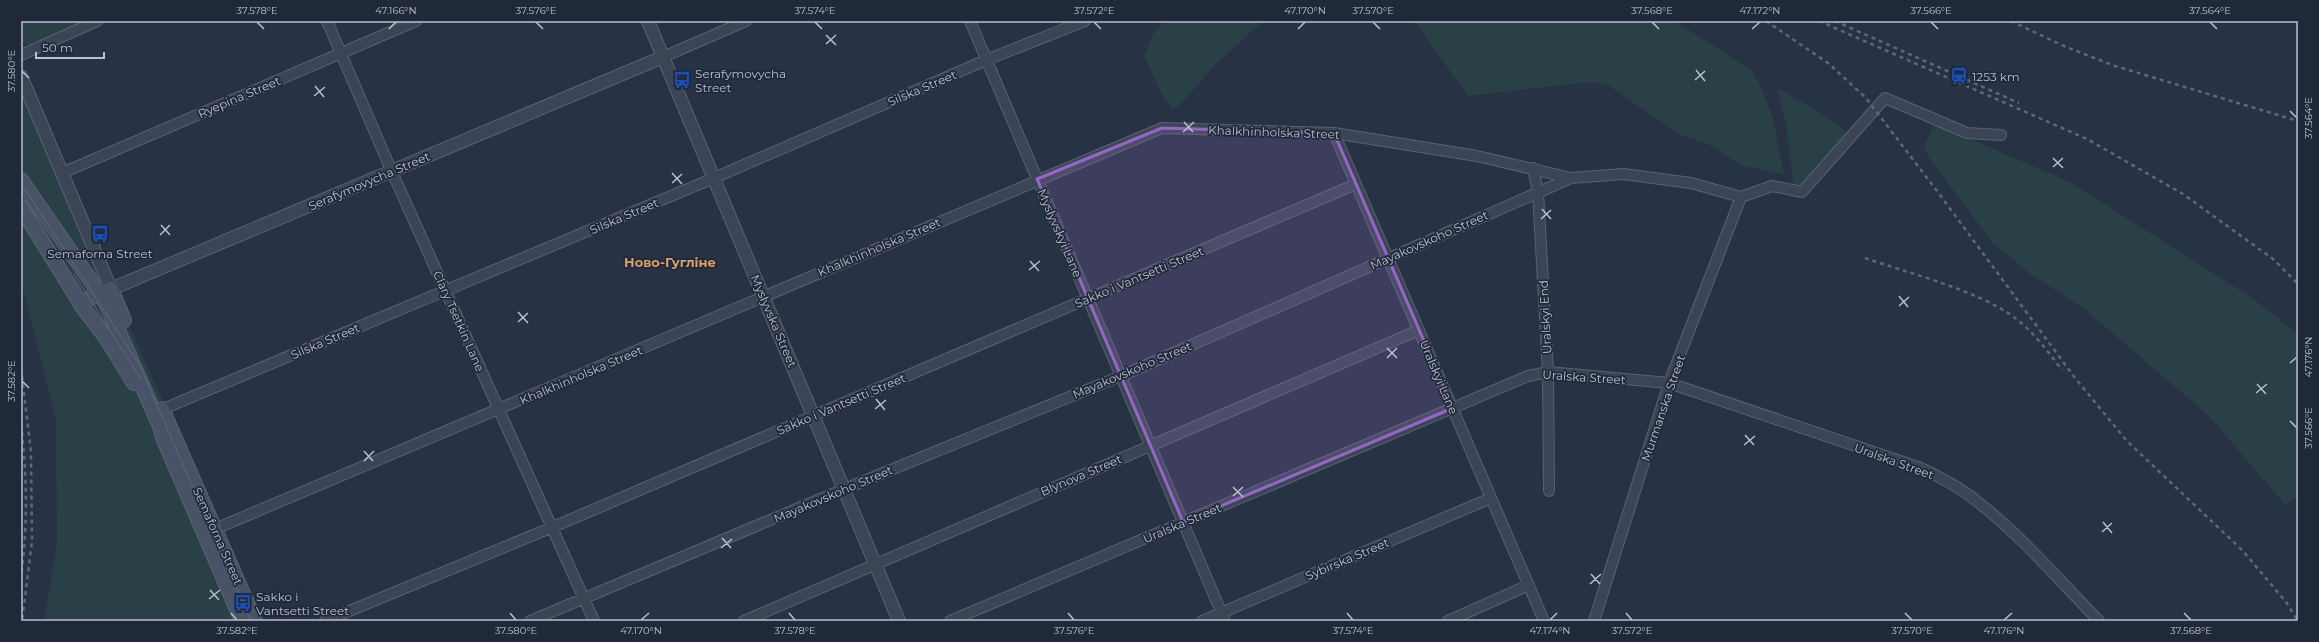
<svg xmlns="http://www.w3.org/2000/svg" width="2319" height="642" font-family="Montserrat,sans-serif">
  <rect width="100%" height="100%" fill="#273245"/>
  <path fill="#294146" d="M 21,21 L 81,21 L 29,45 L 21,41 Z
    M 1165,21 L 1263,21 L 1215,65 L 1179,106 L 1173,109 L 1163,97 L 1144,56 L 1153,34 Z
    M 1414,21 L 1675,21 L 1752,71 L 1761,86 L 1773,118 L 1784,174 L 1742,166 L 1708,144 L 1680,135 L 1605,83 L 1581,83 L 1468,96 Z
    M 21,76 C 98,259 181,439 259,621 L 44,621 L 57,543 L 56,421 L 21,280 Z
    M 1777,88 L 1819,112 L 1848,133 L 1802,184 L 1793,185 C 1791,151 1786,120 1777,88 Z
    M 1935,124 L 2070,182 L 2252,298 L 2298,334 L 2298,495 L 2285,505 L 2211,418 L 2086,310 L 2029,273 L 1993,243 L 1927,155 L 1924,145 Z"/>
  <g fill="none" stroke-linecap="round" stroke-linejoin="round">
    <g stroke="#5a6272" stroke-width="12">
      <path id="minor" d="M 327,21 L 392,172 L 594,621
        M 970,21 L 1225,621
        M 21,55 L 97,21
        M 663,57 L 746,21
        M 1334,133 L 1544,621
        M 1533,168 L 1538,192 L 1548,372 L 1549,491
        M 62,173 L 416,21
        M 1741,197 L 1772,186 L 1802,192 L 1885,98 L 1967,133 L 2001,135
        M 163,409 L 714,178 L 986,60 L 1085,21
        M 215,529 L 1162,128 L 1334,133 L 1477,156 L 1571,178
        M 325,621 L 553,527 L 1356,184
        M 530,621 L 844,489 L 1121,376 L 1571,178 L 1623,174 L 1691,183 L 1741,197
        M 744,621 L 1419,330
        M 950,621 L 1528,376 L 1548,372 L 1669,383 L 1921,468 C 1939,477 1958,486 1974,499 C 2020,534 2059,580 2099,621
        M 1202,621 L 1491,498
        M 1448,621 L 1529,585
        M 1594,621 L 1669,383 L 1741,197"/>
    </g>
    <g stroke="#5a6272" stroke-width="14">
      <path id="tertiary" d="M 648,21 L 899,621
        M 21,76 L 111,289 L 663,57"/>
    </g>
    <g stroke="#5a6272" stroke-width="16">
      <path id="secondary" d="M 21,180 L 106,303 L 160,426 L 164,440 L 242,621
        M 21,207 L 84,309 L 107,339 L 134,383
        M 81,302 L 111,289 L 124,320
        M 162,409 L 255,621"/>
    </g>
    <use href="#minor" stroke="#3c4555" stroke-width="10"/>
    <use href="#tertiary" stroke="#3c4555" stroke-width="12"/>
    <use href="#secondary" stroke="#495368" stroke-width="14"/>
    <path stroke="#5e687c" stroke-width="1" d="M 21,183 L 139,364 L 251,621
      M 74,274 L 141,379"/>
    <path stroke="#5e687c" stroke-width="2.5" stroke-dasharray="4 4" stroke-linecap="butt" d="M 1766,21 L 1828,63 L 1866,98 L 1937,191 L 2075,378 L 2127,441 L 2243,551 L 2286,602 L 2298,621
      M 1819,21 L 2087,139 L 2183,194 L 2273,259 L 2298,284
      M 1835,21 L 2019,103
      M 2011,21 L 2066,47 L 2115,66 L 2298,121
      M 1865,258 C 1908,273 1980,291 2015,318 C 2034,332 2048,352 2062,370
      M 21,368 L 31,452 L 32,541 L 22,621
      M 21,424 C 27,474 28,526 21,576"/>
  </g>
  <path fill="#9467c5" fill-opacity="0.2" stroke="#9467c5" stroke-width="3" stroke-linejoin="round" d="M 1162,128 L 1334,133 L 1453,408 L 1183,522 L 1037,179 Z"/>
  <path fill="none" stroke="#b9c0ce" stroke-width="1.5" d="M 257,22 L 264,29M 536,22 L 543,29M 815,22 L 822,29M 1094,22 L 1101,29M 1373,22 L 1380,29M 1652,22 L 1659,29M 1931,22 L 1938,29M 2210,22 L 2217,29M 389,29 L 396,22M 1298,29 L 1305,22M 1752,29 L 1760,22M 826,35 L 836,45M 826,44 L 836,35M 1696,70 L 1705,81M 22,71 L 29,78M 1695,80 L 1705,71M 315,86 L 324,97M 314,96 L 325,87M 2290,111 L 2297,118M 1184,122 L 1193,132M 1183,132 L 1194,122M 2053,158 L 2063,168M 2053,167 L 2063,158M 672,173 L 682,184M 672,183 L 682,174M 1542,209 L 1551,219M 1541,219 L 1551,210M 161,225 L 170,235M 160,235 L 170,225M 1030,261 L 1039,271M 1029,270 L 1040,261M 1899,296 L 1908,307M 1899,306 L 1909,297M 518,312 L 528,323M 518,322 L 528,313M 1387,348 L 1397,358M 1387,358 L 1397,348M 2290,363 L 2297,357M 22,381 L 29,388M 2257,384 L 2266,394M 2256,393 L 2267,384M 876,399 L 885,410M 875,409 L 886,400M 2290,421 L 2297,428M 1745,435 L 1754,445M 1744,445 L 1755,436M 364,451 L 373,461M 364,461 L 374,451M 1233,487 L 1243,497M 1233,496 L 1243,487M 2103,522 L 2112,533M 2102,532 L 2112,523M 722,538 L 731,548M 721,548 L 732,539M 1591,574 L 1600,584M 1590,584 L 1601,574M 210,590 L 219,600M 209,599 L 220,590M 231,613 L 237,620M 510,613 L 516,620M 789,613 L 795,620M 1068,613 L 1074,620M 1347,613 L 1353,620M 1626,613 L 1632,620M 1905,613 L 1912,620M 2184,613 L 2191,620M 641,620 L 649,613M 1550,620 L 1557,613M 2004,620 L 2012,613"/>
  <defs>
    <g id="station-bare" transform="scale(1.38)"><path d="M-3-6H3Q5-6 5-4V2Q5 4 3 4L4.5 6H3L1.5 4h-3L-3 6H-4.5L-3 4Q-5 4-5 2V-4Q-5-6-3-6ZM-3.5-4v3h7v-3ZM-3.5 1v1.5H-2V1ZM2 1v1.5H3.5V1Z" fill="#1a4fb4" stroke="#20293a" stroke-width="2.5" paint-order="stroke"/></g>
    <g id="bus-bare" transform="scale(1.38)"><path d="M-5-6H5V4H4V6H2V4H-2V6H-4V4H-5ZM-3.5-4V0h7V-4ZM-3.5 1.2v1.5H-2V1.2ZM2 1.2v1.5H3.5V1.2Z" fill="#1a4fb4" stroke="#20293a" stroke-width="2.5" paint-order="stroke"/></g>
  </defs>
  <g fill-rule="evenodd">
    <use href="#station-bare" x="1959" y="76"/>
    <use href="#bus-bare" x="682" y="80"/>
    <use href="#bus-bare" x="100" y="234"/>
    <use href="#bus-bare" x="243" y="603"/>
  </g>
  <g text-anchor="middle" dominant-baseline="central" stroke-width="3.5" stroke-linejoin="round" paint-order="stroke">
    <g font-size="12" fill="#b9c0ce" stroke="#20293a" text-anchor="start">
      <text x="695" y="73">Serafymovycha<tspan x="695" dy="14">Street</tspan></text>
      <text x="1972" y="76">1253 km</text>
      <text x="100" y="253" text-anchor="middle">Semaforna Street</text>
      <text x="256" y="596">Sakko i<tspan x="256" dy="14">Vantsetti Street</tspan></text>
    </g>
    <g font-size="12" fill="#b9c0ce" stroke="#20293a">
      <text transform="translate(922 88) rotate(-23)">Silska Street</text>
      <text transform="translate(239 97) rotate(-23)">Ryepina Street</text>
      <text transform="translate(1274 132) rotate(2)">Khalkhinholska Street</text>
      <text transform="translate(369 181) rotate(-23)">Serafymovycha Street</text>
      <text transform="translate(624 216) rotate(-23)">Silska Street</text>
      <text transform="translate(1060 233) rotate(67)">Myslyvskyi Lane</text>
      <text transform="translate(1429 240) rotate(-24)">Mayakovskoho Street</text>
      <text transform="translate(879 247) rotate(-23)">Khalkhinholska Street</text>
      <text transform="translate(1139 277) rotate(-23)">Sakko i Vantsetti Street</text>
      <text transform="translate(1545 317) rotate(-93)">Uralskyi End</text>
      <text transform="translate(459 321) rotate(66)">Clary Tsetkin Lane</text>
      <text transform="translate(774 321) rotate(67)">Myslyvska Street</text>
      <text transform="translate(325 341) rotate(-23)">Silska Street</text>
      <text transform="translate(1132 370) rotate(-23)">Mayakovskoho Street</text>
      <text transform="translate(581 375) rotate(-23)">Khalkhinholska Street</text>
      <text transform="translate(1439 377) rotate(67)">Uralskyi Lane</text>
      <text transform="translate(1584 377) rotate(4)">Uralska Street</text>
      <text transform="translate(841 404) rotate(-23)">Sakko i Vantsetti Street</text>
      <text transform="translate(1663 408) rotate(-71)">Murmanska Street</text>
      <text transform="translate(1894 461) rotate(20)">Uralska Street</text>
      <text transform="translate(1081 475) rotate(-23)">Blynova Street</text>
      <text transform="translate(833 494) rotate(-23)">Mayakovskoho Street</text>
      <text transform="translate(1182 523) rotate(-23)">Uralska Street</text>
      <text transform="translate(218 536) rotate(66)">Semaforna Street</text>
      <text transform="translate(1347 559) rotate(-23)">Sybirska Street</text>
    </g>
    <g font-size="13" font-weight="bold" fill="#daa068" stroke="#20293a">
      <text x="670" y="262">Ново-Гугліне</text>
    </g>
  </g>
  <rect width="2319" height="642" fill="none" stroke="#20293a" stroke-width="44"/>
  <path d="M36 52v6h68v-6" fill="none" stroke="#b9c0ce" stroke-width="2"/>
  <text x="42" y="52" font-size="12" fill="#b9c0ce" stroke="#20293a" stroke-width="3" paint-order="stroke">50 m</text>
  <rect x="22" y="22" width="2275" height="598" fill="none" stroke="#b9c0ce" stroke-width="1.5"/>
  <g font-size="10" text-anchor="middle" fill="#b9c0ce">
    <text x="257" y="14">37.578°E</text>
    <text x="396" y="14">47.166°N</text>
    <text x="536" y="14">37.576°E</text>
    <text x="815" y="14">37.574°E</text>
    <text x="1094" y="14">37.572°E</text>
    <text x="1305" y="14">47.170°N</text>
    <text x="1373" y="14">37.570°E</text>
    <text x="1652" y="14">37.568°E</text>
    <text x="1760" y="14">47.172°N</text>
    <text x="1931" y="14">37.566°E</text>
    <text x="2210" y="14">37.564°E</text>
    <text transform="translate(11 71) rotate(-90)" y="4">37.580°E</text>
    <text transform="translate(2308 118) rotate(-90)" y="4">37.564°E</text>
    <text transform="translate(2308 357) rotate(-90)" y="4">47.176°N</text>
    <text transform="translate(11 381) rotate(-90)" y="4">37.582°E</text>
    <text transform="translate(2308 428) rotate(-90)" y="4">37.566°E</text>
    <text x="237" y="634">37.582°E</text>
    <text x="516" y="634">37.580°E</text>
    <text x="641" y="634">47.170°N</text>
    <text x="795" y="634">37.578°E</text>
    <text x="1074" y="634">37.576°E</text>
    <text x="1353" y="634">37.574°E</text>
    <text x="1550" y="634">47.174°N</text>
    <text x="1632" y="634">37.572°E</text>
    <text x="1912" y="634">37.570°E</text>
    <text x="2004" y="634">47.176°N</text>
    <text x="2191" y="634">37.568°E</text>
  </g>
</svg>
